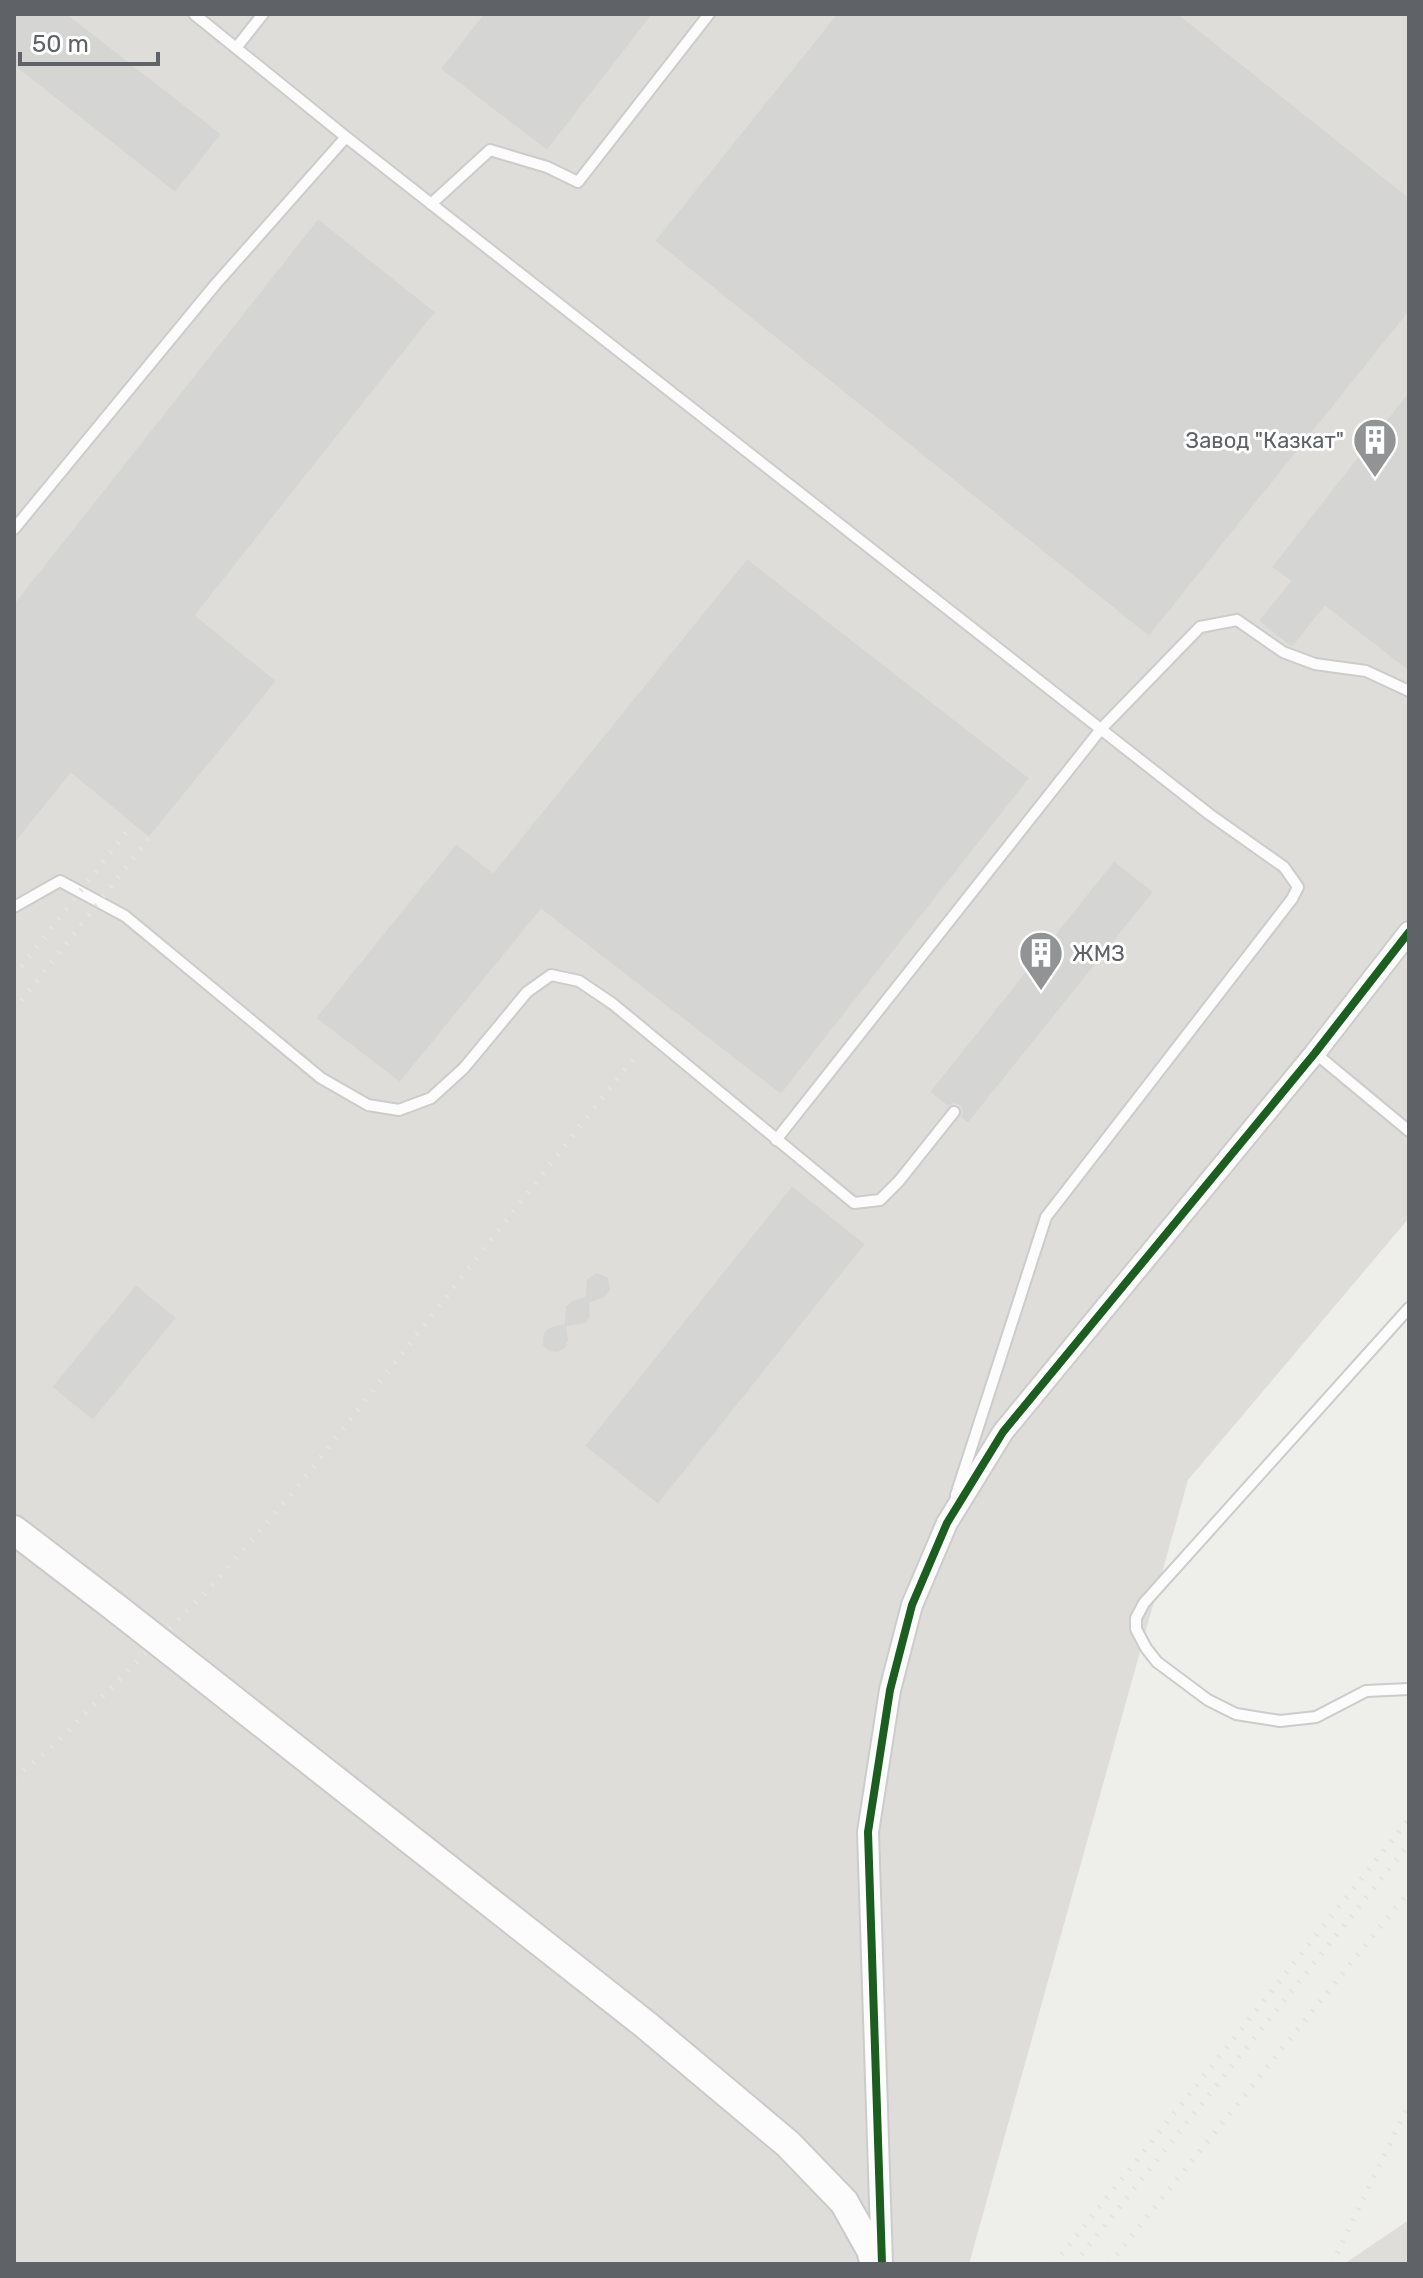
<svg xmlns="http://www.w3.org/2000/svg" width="1423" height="2278" font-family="Rubik,sans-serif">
  <rect width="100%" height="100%" fill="#eeeeea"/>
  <path fill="#deddda" d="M 14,14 L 1409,14 L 1409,1218 L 1188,1480 L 969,2264 L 14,2264 Z
    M 1409,2220 L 1409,2264 L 1344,2264 Z"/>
  <path fill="#d5d5d3" stroke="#deddd9" stroke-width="2" d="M 14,14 L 68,14 L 222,134 L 175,193 L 14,66 Z
    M 483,14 L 653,14 L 547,151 L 440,69 Z
    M 836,14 L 1179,14 L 1409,197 L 1409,312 L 1149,637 L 654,241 Z
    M 318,218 L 436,312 L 196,615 L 277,681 L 149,838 L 71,774 L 14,845 L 14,603 Z
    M 1409,391 L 1409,672 L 1325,607 L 1293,647 L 1289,646 L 1258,621 L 1290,581 L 1271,567 Z
    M 747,558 L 1030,778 L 781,1095 L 541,910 L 400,1083 L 315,1018 L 456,843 L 493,872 Z
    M 1114,860 L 1154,892 L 968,1124 L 960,1117 L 962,1112 L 960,1106 L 954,1104 L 948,1107 L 929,1092 Z
    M 792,1185 L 866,1244 L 658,1505 L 584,1446 Z
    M 597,1272 L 609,1277 L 611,1290 L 605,1298 L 590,1303 L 591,1318 L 585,1324 L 567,1327 L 569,1340 L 566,1348 L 558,1353 L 549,1352 L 542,1346 L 543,1333 L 549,1327 L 564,1323 L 565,1306 L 572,1300 L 585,1296 L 586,1279 Z
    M 136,1284 L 177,1318 L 93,1421 L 51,1387 Z"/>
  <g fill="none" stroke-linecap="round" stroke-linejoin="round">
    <g stroke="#cbcccb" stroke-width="14">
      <path id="lane" d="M 194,14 L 346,137
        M 236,48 L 263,14
        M 431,204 L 490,150 L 547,167 L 578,182 L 709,14
        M 14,529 L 215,285 L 346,137 L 1209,814 L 1284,867 L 1298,887 L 1292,899 L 1046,1217 L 956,1495
        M 14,907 L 60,881 L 125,916 L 321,1078 L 368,1105 L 399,1110 L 431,1098 L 464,1068 L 527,992 L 551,975 L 579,981 L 613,1004 L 854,1203 L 880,1200 L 899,1181 L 954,1112
        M 1315,1053 L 1409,1131
        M 776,1140 L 1101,729 L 1200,627 L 1237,620 L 1283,652 L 1315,664 L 1366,671 L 1409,691
        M 1409,1308 L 1144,1603 L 1136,1618 L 1136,1629 L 1146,1648 L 1157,1662 L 1208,1700 L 1236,1714 L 1280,1721 L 1316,1717 L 1366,1691 L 1409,1689"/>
    </g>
    <g stroke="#cbcccb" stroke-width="24">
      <path id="street" d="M 882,2264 L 868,1832 L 890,1690 L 912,1605 L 947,1523 L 1003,1432 L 1315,1053 L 1409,932"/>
    </g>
    <g stroke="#cacaca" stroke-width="32">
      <path id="secondary" d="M 14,1530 L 116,1608
        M 200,1674 L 646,2025 L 788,2144 L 844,2202 L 871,2250 L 875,2264"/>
    </g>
    <use href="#lane" stroke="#fcfcfc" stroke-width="10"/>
    <use href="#street" stroke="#fcfcfc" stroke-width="20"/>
    <use href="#secondary" stroke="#fcfcfc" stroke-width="28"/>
    <path stroke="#e3e4e3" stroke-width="5" stroke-dasharray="2 10" stroke-linecap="butt" d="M 14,976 L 132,825
      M 14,1010 L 149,838
      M 14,1778 L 49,1750 L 207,1591 L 291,1495 L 636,1055
      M 1054,2264 L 1409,1819
      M 1074,2264 L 1409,1844
      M 1109,2264 L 1409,1891
      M 1332,2264 L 1409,2104"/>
    <g stroke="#cacaca" stroke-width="32" stroke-linecap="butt">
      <path id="secondary-bridge" d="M 116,1608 L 200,1674"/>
    </g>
    <use href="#secondary-bridge" stroke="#fcfcfc" stroke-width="28"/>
    <g stroke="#fff" stroke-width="13">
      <path id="cycleway" d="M 882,2264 L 868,1832 L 890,1690 L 912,1605 L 947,1523 L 1003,1432 L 1315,1053 L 1409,932"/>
    </g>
    <use href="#cycleway" stroke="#1b5e20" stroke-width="8"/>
  </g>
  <defs>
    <g id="building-pin" transform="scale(2.3)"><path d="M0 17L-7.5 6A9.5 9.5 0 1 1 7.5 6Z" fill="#919395" stroke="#fff"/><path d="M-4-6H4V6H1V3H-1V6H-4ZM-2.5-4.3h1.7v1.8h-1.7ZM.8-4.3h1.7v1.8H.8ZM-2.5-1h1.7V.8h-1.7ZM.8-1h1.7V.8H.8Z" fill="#fff"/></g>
  </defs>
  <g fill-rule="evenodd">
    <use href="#building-pin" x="1375" y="440"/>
    <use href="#building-pin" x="1041" y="953"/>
  </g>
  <g text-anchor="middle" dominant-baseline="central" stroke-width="6" stroke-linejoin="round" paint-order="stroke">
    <g font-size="22" fill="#5f6267" stroke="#fff" text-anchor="end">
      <text x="1344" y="440">Завод "Казкат"</text>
      <text x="1072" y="953" text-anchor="start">ЖМЗ</text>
    </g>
  </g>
  <rect width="1423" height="2278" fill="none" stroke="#5f6267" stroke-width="32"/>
  <path d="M20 52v12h138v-12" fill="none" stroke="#5f6267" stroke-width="4"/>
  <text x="32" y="52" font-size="24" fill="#5f6267" stroke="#ffffff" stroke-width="6" paint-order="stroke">50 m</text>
</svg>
